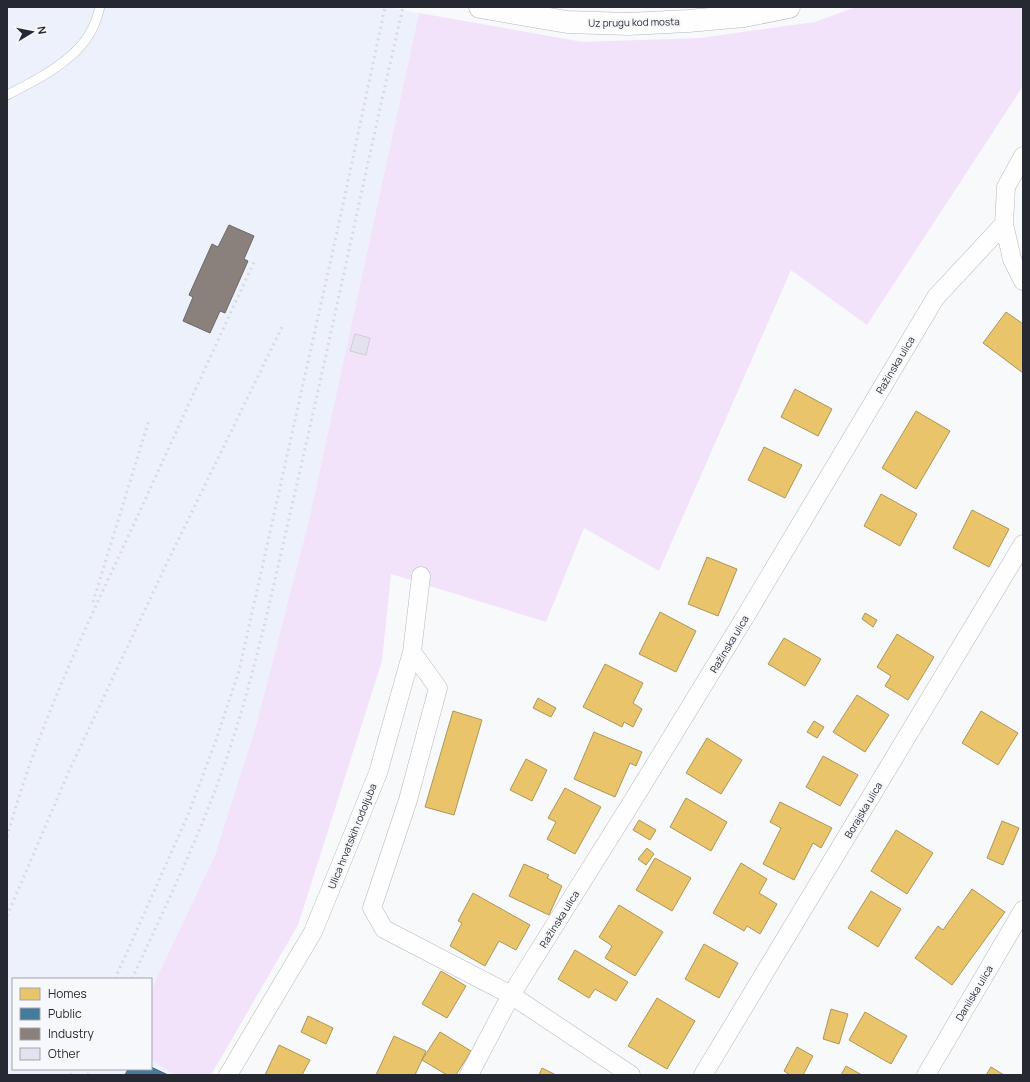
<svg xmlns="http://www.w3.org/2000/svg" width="1030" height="1082" font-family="Manrope,sans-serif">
  <rect width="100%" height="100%" fill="#f7f9fb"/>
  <path fill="#edf1fc" d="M 7,7 L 386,7 L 419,13 L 309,520 L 256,726 L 215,855 L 151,990 L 151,979 L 13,979 L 13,1069 L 151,1069 L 151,1060 L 175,1075 L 7,1075 Z"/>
  <path fill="#f2e3fa" d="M 856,7 L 1023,7 L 1023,86 L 867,325 L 791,270 L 659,571 L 584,528 L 546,622 L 391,574 L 382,661 L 298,925 L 211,1075 L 175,1075 L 151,1060 L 151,990 L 215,855 L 256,726 L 309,520 L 419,13 L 583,42 L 700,38 L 815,22 Z"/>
  <path fill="#e9c46a" stroke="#ae9659" d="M 1006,312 L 1023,324 L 1023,373 L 983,343 Z
    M 795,389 L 832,409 L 818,436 L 781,417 Z
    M 916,411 L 950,431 L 916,489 L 882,468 Z
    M 764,447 L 802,465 L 785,498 L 748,480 Z
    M 881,494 L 917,514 L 900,546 L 864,526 Z
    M 972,510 L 1009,529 L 989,567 L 953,548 Z
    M 707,557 L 737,569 L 718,616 L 688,604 Z
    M 660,612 L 696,631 L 676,672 L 639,654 Z
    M 865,613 L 877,620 L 873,627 L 862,619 Z
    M 897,634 L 934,657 L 908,700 L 885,686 L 891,676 L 877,667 Z
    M 784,638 L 821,659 L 805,686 L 768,664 Z
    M 605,664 L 643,683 L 633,703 L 642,709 L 633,727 L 624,722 L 622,727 L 583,707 Z
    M 857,695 L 889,715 L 865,752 L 833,732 Z
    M 538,698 L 556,708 L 551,717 L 533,708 Z
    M 453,711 L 482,720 L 454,815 L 425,807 Z
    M 981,711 L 1018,733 L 998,765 L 962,743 Z
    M 814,721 L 824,727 L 817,738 L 807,732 Z
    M 594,732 L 642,752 L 636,766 L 630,763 L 615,797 L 574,779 Z
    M 707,738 L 742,760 L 721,794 L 686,773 Z
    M 823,756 L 858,775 L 840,806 L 806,787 Z
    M 526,759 L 547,770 L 532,801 L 510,790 Z
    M 565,788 L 601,807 L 575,854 L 547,839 L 556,822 L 548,818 Z
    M 686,798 L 727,822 L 711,851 L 670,827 Z
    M 780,802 L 832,828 L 821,848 L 813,843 L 794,880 L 763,864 L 781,828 L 770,822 Z
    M 639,820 L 656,830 L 650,840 L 633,830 Z
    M 1002,821 L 1019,828 L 1003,865 L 987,858 Z
    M 896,830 L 933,853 L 907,894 L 871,871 Z
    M 647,848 L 654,854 L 646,865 L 638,859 Z
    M 655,858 L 691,878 L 672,911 L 636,890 Z
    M 741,863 L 767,879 L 759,893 L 777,904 L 760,934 L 747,926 L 744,931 L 713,913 Z
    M 524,864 L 549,875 L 547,878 L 562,886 L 549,915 L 509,896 Z
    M 972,889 L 1005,912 L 952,985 L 915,958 L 938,926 L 943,930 Z
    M 871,891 L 901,909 L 878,947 L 848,928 Z
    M 473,893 L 530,925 L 516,950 L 499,941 L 485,966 L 450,946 L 462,923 L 458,921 Z
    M 619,905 L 663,932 L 635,976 L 605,958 L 612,946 L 599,937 Z
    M 704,944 L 738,963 L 719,998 L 685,979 Z
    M 575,950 L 628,982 L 616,1001 L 595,989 L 589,998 L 558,979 Z
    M 441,971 L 466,986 L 447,1018 L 422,1004 Z
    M 657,998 L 695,1021 L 667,1069 L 628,1046 Z
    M 831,1009 L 848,1014 L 839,1044 L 823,1039 Z
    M 865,1012 L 907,1036 L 891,1064 L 849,1040 Z
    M 308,1016 L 333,1028 L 326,1044 L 301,1032 Z
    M 440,1032 L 471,1051 L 456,1075 L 447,1075 L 422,1060 Z
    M 394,1036 L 426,1051 L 415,1075 L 376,1075 Z
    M 279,1045 L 310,1060 L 302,1075 L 265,1075 Z
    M 797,1047 L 813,1056 L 803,1075 L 790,1075 L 784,1071 Z
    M 846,1066 L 862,1075 L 841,1075 Z
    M 991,1067 L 1004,1075 L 986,1075 Z
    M 542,1068 L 556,1075 L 539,1075 Z"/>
  <path fill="#457b9d" stroke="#3c627d" d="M 151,1067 L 168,1075 L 125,1075 L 128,1069 L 151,1069 Z"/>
  <path fill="#8a817c" stroke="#6c6766" d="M 229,225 L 254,236 L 244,259 L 248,261 L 225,313 L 220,311 L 210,333 L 183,321 L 193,297 L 189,295 L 212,244 L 218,247 Z"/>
  <path fill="#e4e2ef" stroke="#ceced3" d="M 355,334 L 370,338 L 366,355 L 350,351 Z"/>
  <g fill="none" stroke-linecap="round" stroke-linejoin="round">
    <g stroke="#b5b8bc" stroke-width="10">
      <path id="lane" d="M 7,95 C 37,80 81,58 94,25 C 97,19 98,13 100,7"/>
    </g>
    <g stroke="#b5b8bc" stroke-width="19">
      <path id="street" d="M 1023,156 L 1006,187 L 1004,224 L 1012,259 L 1023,281
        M 412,652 L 438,688 L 408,800 L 372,908 L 384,929 L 511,995 L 631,1075
        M 228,1075 L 313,932 L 378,773 L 412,652 L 421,576
        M 469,1075 L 511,995 L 632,802 L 745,617 L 936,297 L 1004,224
        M 703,1075 L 1023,544
        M 926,1075 L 1023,910"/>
    </g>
    <g stroke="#b5b8bc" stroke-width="23">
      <path id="secondary" d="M 480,7 L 567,22 L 629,24 L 688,21 L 744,16 L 789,7"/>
    </g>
    <use href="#lane" stroke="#fefefe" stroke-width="9"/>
    <use href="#street" stroke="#fefefe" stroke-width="18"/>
    <use href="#secondary" stroke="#fefefe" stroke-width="22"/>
    <path stroke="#d9dadc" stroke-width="3" stroke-dasharray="2 4" stroke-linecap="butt" d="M 93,602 L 149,420
      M 7,837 C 34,738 77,646 120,554 C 165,457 209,359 254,262
      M 7,916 L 69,771 L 166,565 L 282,327
      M 115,979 L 188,815 L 216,740 L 239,671 L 341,214 L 385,7
      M 132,979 C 166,905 202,832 228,754 C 257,667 275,578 296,488 C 333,328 366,167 403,7
      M 71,1075 L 74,1069
      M 88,1075 L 91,1069"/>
  </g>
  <g text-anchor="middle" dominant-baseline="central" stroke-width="4" stroke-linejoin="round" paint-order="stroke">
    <g font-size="10" fill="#262931" stroke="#f6f8fc">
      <text transform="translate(634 22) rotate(-1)">Uz prugu kod mosta</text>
      <text transform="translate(895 365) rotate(-59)">Ražinska ulica</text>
      <text transform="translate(729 644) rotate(-59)">Ražinska ulica</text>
      <text transform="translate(863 810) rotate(-59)">Borajska ulica</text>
      <text transform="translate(352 836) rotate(-68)">Ulica hrvatskih rodoljuba</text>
      <text transform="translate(559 919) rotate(-58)">Ražinska ulica</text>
      <text transform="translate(974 993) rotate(-59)">Danilska ulica</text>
    </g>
  </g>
  <rect width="1030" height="1082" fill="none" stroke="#262931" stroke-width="16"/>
  <rect x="12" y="978" width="140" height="92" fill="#f6f8fc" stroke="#a3a5ab"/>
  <rect x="20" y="988" width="20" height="12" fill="#e9c46a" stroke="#a3a5ab"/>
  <text x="48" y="998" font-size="12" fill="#262931">Homes</text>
  <rect x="20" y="1008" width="20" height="12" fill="#457b9d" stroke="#a3a5ab"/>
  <text x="48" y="1018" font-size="12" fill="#262931">Public</text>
  <rect x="20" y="1028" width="20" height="12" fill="#8a817c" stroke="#a3a5ab"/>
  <text x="48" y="1038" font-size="12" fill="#262931">Industry</text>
  <rect x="20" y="1048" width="20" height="12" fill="#e4e2ef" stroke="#a3a5ab"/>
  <text x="48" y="1058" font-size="12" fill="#262931">Other</text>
  <g transform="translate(32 32) rotate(80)" stroke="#f6f8fc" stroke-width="3" paint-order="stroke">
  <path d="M0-3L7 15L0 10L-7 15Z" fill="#262931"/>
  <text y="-6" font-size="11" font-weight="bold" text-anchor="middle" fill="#262931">N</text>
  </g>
</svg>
